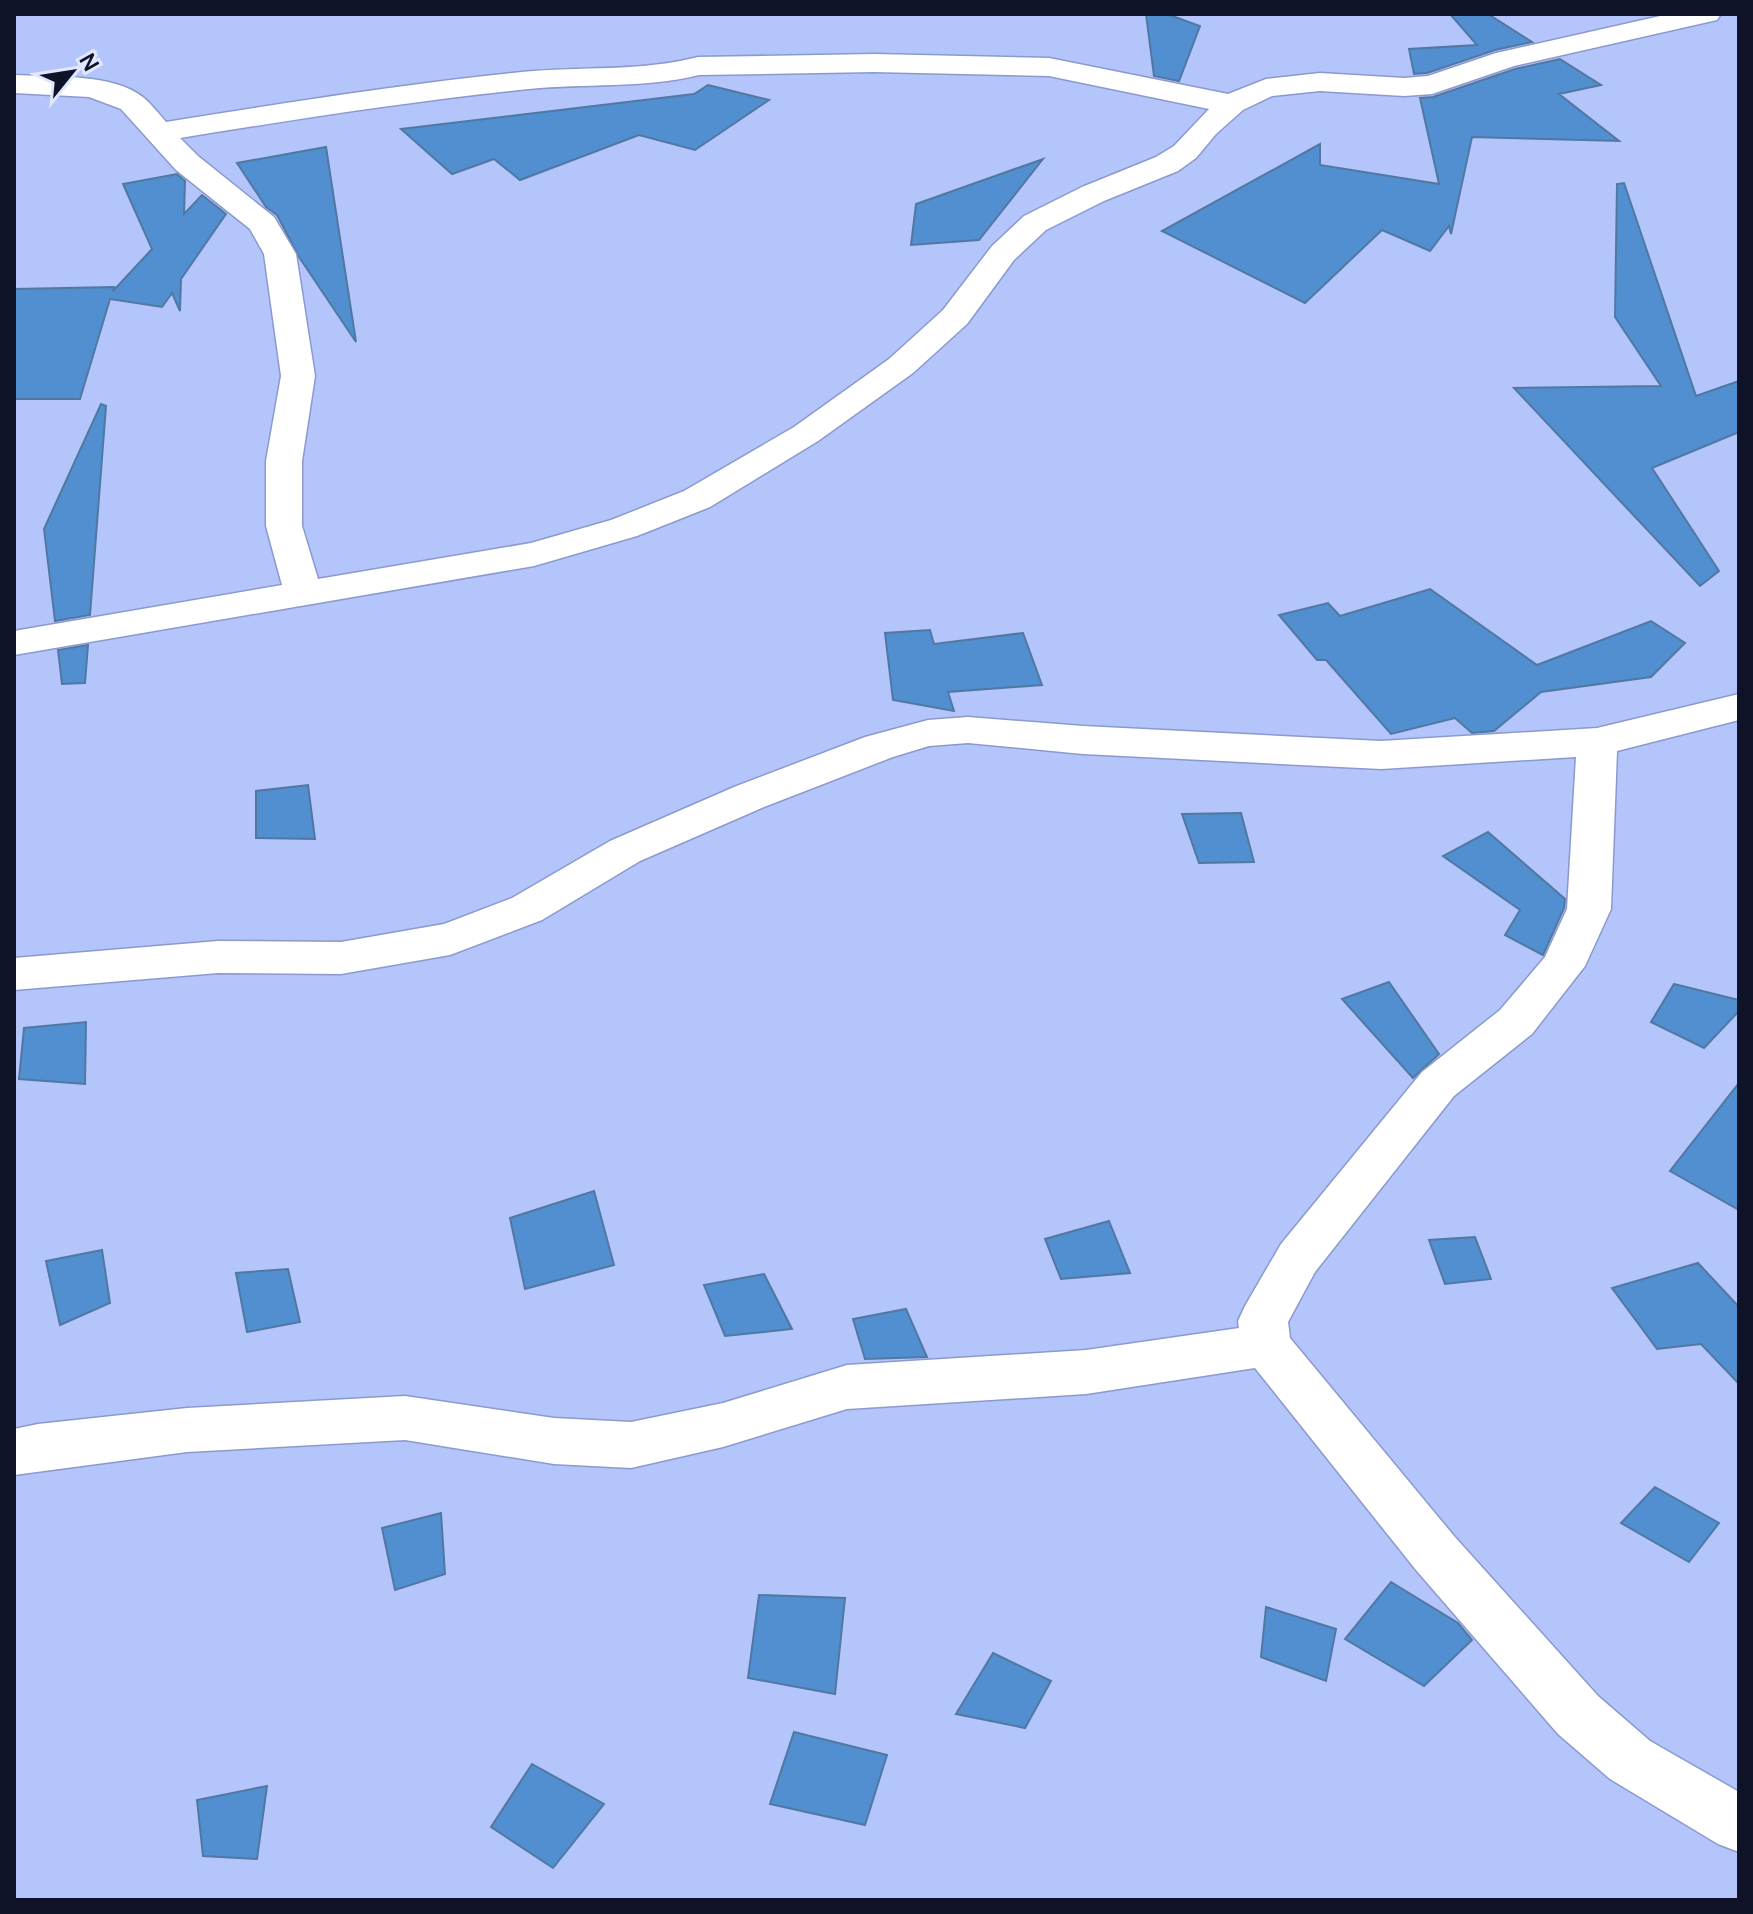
<svg xmlns="http://www.w3.org/2000/svg" width="1753" height="1914" font-family="Manrope,sans-serif">
  <rect width="100%" height="100%" fill="#b4c5fc"/>
  <path fill="#518fd0" stroke="#5178a2" stroke-width="2" d="M 1146,14 L 1167,14 L 1200,26 L 1179,81 L 1154,76 Z
    M 1450,14 L 1488,14 L 1532,42 L 1495,50 L 1427,73 L 1414,74 L 1409,49 L 1477,45 Z
    M 1560,59 L 1601,85 L 1559,94 L 1619,141 L 1472,137 L 1451,234 L 1449,226 L 1430,251 L 1382,230 L 1305,303 L 1162,231 L 1320,144 L 1320,165 L 1439,184 L 1420,98 L 1433,97 L 1515,69 Z
    M 708,85 L 769,100 L 695,150 L 639,135 L 520,180 L 494,159 L 452,174 L 401,129 L 694,94 Z
    M 326,147 L 356,342 L 299,257 L 277,215 L 266,207 L 237,163 Z
    M 1043,159 L 979,240 L 911,245 L 916,204 Z
    M 177,174 L 185,181 L 184,214 L 202,195 L 226,214 L 181,279 L 180,311 L 172,293 L 162,307 L 110,299 L 80,399 L 14,399 L 14,289 L 114,287 L 113,291 L 152,249 L 123,184 Z
    M 1624,183 L 1696,396 L 1739,381 L 1739,432 L 1652,468 L 1719,571 L 1700,586 L 1514,388 L 1661,386 L 1615,317 L 1617,184 Z
    M 101,404 L 106,406 L 90,615 L 55,621 L 44,529 Z
    M 1430,589 L 1537,665 L 1651,621 L 1685,643 L 1651,677 L 1541,692 L 1494,731 L 1472,733 L 1455,718 L 1391,734 L 1326,660 L 1317,660 L 1279,615 L 1328,603 L 1340,616 Z
    M 930,630 L 934,644 L 1023,633 L 1042,685 L 948,692 L 954,711 L 893,700 L 885,633 Z
    M 88,645 L 85,683 L 62,684 L 58,650 Z
    M 308,785 L 315,839 L 256,838 L 256,791 Z
    M 1241,813 L 1254,862 L 1199,863 L 1182,814 Z
    M 1488,832 L 1565,899 L 1564,908 L 1543,955 L 1505,935 L 1520,910 L 1443,856 Z
    M 1389,982 L 1439,1054 L 1413,1078 L 1342,999 Z
    M 1674,984 L 1739,1000 L 1739,1011 L 1704,1048 L 1651,1022 Z
    M 86,1022 L 85,1084 L 19,1079 L 24,1028 Z
    M 1739,1083 L 1739,1210 L 1670,1171 Z
    M 594,1191 L 614,1265 L 525,1289 L 510,1218 Z
    M 1109,1221 L 1130,1273 L 1061,1279 L 1045,1239 Z
    M 1475,1237 L 1491,1279 L 1445,1284 L 1429,1240 Z
    M 102,1250 L 110,1303 L 60,1325 L 46,1261 Z
    M 1698,1263 L 1739,1307 L 1739,1384 L 1701,1344 L 1657,1349 L 1612,1288 Z
    M 288,1269 L 300,1322 L 247,1332 L 236,1273 Z
    M 764,1274 L 792,1329 L 725,1336 L 704,1285 Z
    M 906,1309 L 927,1357 L 865,1359 L 853,1319 Z
    M 1655,1487 L 1719,1523 L 1689,1562 L 1621,1523 Z
    M 441,1513 L 445,1574 L 395,1590 L 382,1528 Z
    M 1391,1582 L 1458,1623 L 1472,1640 L 1424,1686 L 1345,1639 Z
    M 759,1595 L 845,1598 L 835,1694 L 748,1678 Z
    M 1266,1607 L 1336,1629 L 1326,1681 L 1261,1657 Z
    M 993,1653 L 1051,1681 L 1025,1728 L 956,1714 Z
    M 794,1732 L 887,1755 L 865,1825 L 770,1804 Z
    M 532,1764 L 604,1804 L 553,1868 L 491,1827 Z
    M 267,1786 L 257,1859 L 203,1856 L 197,1800 Z"/>
  <g fill="none" stroke-linecap="round" stroke-linejoin="round">
    <g stroke="#8a9ace" stroke-width="3">
      <path id="minor" d="M 1669,14 L 1721,14 L 1717,20 L 1514,66 L 1432,94 L 1404,96 L 1320,91 L 1272,96 L 1243,110 L 1216,134 L 1196,158 L 1178,171 L 1104,201 L 1046,230 L 1014,260 L 967,324 L 913,373 L 818,441 L 710,507 L 637,536 L 534,566 L 14,655 L 14,631 L 282,585 L 266,526 L 266,461 L 281,376 L 264,254 L 250,229 L 176,170 L 121,109 L 89,97 L 14,93 L 14,75 C 51,77 115,73 144,98 C 152,105 159,114 166,122 C 285,103 403,84 522,72 C 581,66 640,72 698,57 L 874,54 L 1049,58 L 1228,94 L 1266,79 L 1320,73 L 1404,78 L 1428,76 L 1496,53 ZM 874,72 L 1049,76 L 1209,109 L 1174,146 L 1156,157 L 1082,187 L 1024,216 L 992,246 L 943,310 L 889,359 L 794,427 L 684,491 L 611,520 L 531,543 L 318,579 L 302,526 L 302,461 L 315,376 L 296,254 L 274,217 L 198,156 L 180,138 C 297,119 412,101 529,89 C 586,83 642,89 699,75 Z
        M 1739,694 L 1739,720 L 1617,751 L 1611,909 L 1585,966 L 1532,1034 L 1454,1096 L 1315,1272 L 1288,1322 L 1290,1338 L 1454,1536 L 1598,1696 L 1650,1741 L 1739,1792 L 1739,1852 L 1718,1844 L 1610,1779 L 1558,1734 L 1416,1570 L 1255,1368 L 1086,1394 L 847,1409 L 723,1447 L 631,1468 L 554,1464 L 405,1440 L 187,1452 L 14,1475 L 14,1429 L 38,1424 L 187,1408 L 405,1396 L 554,1418 L 631,1422 L 723,1403 L 847,1365 L 1086,1350 L 1239,1328 L 1238,1321 L 1245,1306 L 1281,1244 L 1422,1072 L 1500,1010 L 1545,957 L 1567,909 L 1576,757 L 1381,769 L 1083,754 L 968,743 L 929,746 L 893,757 L 764,807 L 640,861 L 542,920 L 450,955 L 341,974 L 218,973 L 14,990 L 14,958 L 218,941 L 341,942 L 444,924 L 512,898 L 610,841 L 734,787 L 865,737 L 928,720 L 968,717 L 1083,726 L 1381,741 L 1597,728 Z"/>
    </g>
    <use href="#minor" fill="#fff" fill-rule="evenodd"/>
  </g>
  <rect width="1753" height="1914" fill="none" stroke="#0e1327" stroke-width="32"/>
  <g transform="translate(72 72) rotate(60)" stroke="#e0e7fe" stroke-width="6" paint-order="stroke">
  <path d="M0-6L14 30L0 20L-14 30Z" fill="#0e1327"/>
  <text y="-12" font-size="22" font-weight="bold" text-anchor="middle" fill="#0e1327">N</text>
  </g>
</svg>
